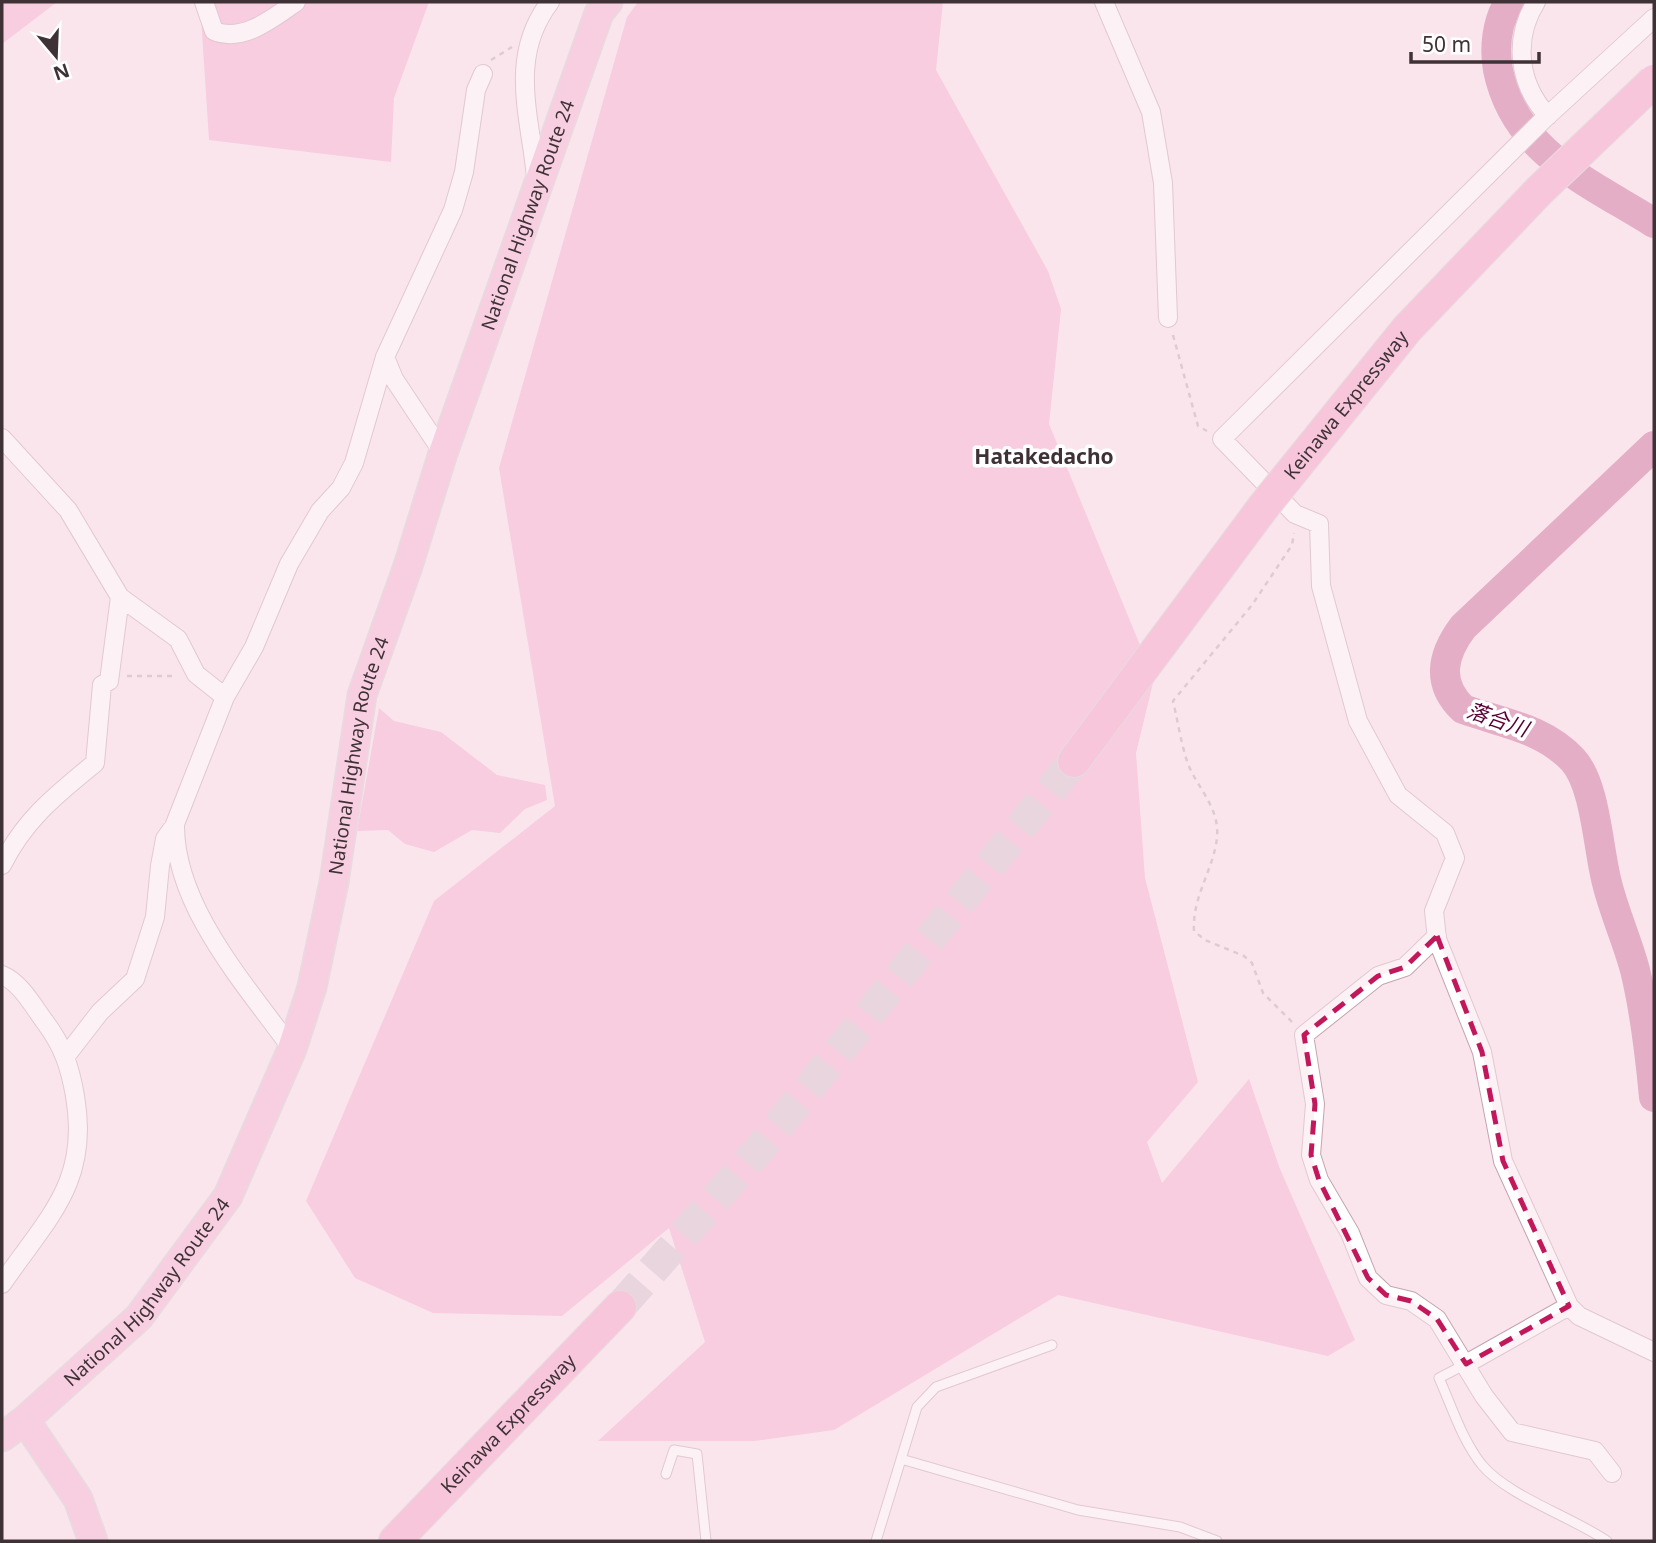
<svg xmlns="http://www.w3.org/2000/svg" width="1656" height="1543" font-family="'Noto Sans','Noto Sans JP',sans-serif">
  <rect width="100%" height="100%" fill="#fae5ed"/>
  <path fill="#f7afce" d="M 2,2 L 57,2 L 2,44 Z
    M 200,2 L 429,2 L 394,98 L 391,162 L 209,140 Z
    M 638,2 L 943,2 L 936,70 L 1048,271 L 1061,309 L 1049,424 L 1154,679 L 1136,753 L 1145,878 L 1198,1082 L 1147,1142 L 1162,1183 L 1249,1079 L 1280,1169 L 1355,1340 L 1328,1356 L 1058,1295 L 834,1430 L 754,1441 L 598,1441 L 705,1342 L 669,1228 L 562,1316 L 433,1313 L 355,1278 L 306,1201 L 434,901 L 555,806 L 499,468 L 627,17 Z
    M 379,708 L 394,721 L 441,732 L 497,775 L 545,785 L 547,800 L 525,809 L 500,833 L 472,830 L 434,852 L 405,844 L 388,830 L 357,831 Z"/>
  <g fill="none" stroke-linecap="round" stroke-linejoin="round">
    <path stroke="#cb6e98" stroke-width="30" d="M 1509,2 C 1497,22 1494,47 1498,70 C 1515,153 1589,182 1654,223
      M 1654,446 L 1463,627 C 1442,655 1436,683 1463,709 C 1502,723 1543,728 1573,760 C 1596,785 1598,850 1607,883 C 1614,912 1627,940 1635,970 C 1645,1011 1650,1054 1654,1097"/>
    <path stroke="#d5c1c9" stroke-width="32" stroke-dasharray="32 16" stroke-linecap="butt" d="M 620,1307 L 761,1147 L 1074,761"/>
    <g stroke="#c4a4b1" stroke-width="11">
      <path id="service" d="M 1466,1364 L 1439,1378 C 1452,1407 1462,1440 1482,1465 C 1508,1496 1572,1517 1607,1541
        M 901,1459 L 1078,1510 L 1180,1527 L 1217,1541
        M 666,1474 L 674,1450 L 697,1454 L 706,1541
        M 876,1541 L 917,1407 L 936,1387 L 1052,1345"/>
    </g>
    <g stroke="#c4a4b1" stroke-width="20">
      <path id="minor" d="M 204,2 L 214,31 C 243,43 273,18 296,2
        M 1104,2 L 1151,112 L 1163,183 L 1168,318
        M 1536,2 C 1513,39 1518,84 1548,116
        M 1654,18 L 1543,120 L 1222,439 L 1295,514 L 1319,524 L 1321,586 L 1358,721 L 1398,795 L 1445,833 L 1455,858 L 1434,911 L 1437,939 L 1482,1052 L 1503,1161 L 1569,1306 L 1579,1316 L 1654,1352
        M 536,177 C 530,115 508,57 550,2
        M 385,357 L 394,379 L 443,453
        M 2,438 L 68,510 L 120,597 L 178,639 L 196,674 L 225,697 L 175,824 C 174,906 246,985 292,1049
        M 225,697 L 254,647 L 289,564 L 320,511 L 341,488 L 354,463 L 385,357 L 453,210 L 464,172 L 476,90 L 483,74
        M 2,865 C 25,819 56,795 95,763 L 102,685 L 109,681 L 120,597
        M 1437,936 L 1405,967 L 1378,976 L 1304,1035 L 1315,1104 L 1311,1155 L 1319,1180 L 1350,1233 L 1368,1278 L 1386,1295 L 1411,1301 L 1437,1319 L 1484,1396 L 1512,1432 L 1595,1451 L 1612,1473
        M 2,975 C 21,983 33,1006 45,1022 C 63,1046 70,1067 75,1096 C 90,1182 48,1217 2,1284
        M 66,1056 L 100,1012 L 135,979 L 155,917 L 160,866 L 165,839 L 172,829
        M 1466,1364 L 1569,1306"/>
    </g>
    <g stroke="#d1cecf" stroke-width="31">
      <g id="trunk">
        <path d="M 25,1420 L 78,1499 L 93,1541"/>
        <path id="s1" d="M 2,1437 L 25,1420 L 139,1317 L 228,1196 L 292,1049 L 312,987 L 334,882 L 362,695 L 408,566 L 443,453 L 599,13 L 608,2"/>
      </g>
    </g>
    <g stroke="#d1cecf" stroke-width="34">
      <g id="motorway">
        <path d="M 1074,761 L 1264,506"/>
        <path id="s2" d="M 395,1541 L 620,1307"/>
      </g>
    </g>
    <path stroke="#bdabb2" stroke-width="2.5" stroke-dasharray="5 5" stroke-linecap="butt" d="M 491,60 L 512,47
      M 1173,335 L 1198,426 L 1207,431
      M 127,676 L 176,676
      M 1292,1022 L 1263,993 L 1252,963 L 1244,956 L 1205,940 L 1194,931 C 1192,897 1213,871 1217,838 C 1220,808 1198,789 1188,764 C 1181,744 1178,722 1173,701 L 1252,605 L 1292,545 L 1294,533"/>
    <use href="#service" stroke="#fff" stroke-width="9"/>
    <use href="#minor" stroke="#fff" stroke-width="18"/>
    <use href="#trunk" stroke="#f6b4d0" stroke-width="28"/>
    <use href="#motorway" stroke="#f4a1c5" stroke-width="32"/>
    <g stroke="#d1cecf" stroke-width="34" stroke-linecap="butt">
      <g id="motorway-bridge">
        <path id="s3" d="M 1264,506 L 1407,329 L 1539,191 L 1654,81"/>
      </g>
    </g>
    <use href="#motorway-bridge" stroke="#f4a1c5" stroke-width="32"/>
  </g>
  <path d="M0 0H1656V1543H0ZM 1437,936 L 1482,1052 L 1503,1161 L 1569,1306 L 1466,1364 L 1437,1319 L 1411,1301 L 1386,1295 L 1368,1278 L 1319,1180 L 1311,1155 L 1315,1104 L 1304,1035 L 1378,976 L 1405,967 Z" fill="#fae5ed" fill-opacity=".55" fill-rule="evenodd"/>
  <path fill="none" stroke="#c2185b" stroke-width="5" stroke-dasharray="14 9" stroke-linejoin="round" d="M 1437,936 L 1482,1052 L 1503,1161 L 1569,1306 L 1466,1364 L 1437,1319 L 1411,1301 L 1386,1295 L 1368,1278 L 1319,1180 L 1311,1155 L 1315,1104 L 1304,1035 L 1378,976 L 1405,967 Z"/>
  <g text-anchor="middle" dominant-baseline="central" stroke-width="7" stroke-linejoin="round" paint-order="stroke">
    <g font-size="19" fill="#3f3237" stroke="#fff">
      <text stroke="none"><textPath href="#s1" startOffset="1362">National Highway Route 24</textPath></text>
      <text stroke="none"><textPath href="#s3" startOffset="130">Keinawa Expressway</textPath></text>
      <text stroke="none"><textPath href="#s1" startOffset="794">National Highway Route 24</textPath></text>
      <text stroke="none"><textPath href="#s1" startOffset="206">National Highway Route 24</textPath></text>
      <text stroke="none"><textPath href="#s2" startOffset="163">Keinawa Expressway</textPath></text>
    </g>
    <g font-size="21" font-weight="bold" fill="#3f3237" stroke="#fff">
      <text x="1044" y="456">Hatakedacho</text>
    </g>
    <g font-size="21" font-style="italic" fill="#570033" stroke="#fff">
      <text transform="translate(1498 719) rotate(19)">落合川</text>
    </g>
  </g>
  <rect width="1656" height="1543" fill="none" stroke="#3f3237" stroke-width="7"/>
  <g transform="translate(56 56) rotate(161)" stroke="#ffffff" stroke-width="5" paint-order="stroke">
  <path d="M0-5L12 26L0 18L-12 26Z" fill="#3f3237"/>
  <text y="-10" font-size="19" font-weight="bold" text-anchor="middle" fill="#3f3237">N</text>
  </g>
  <path d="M1411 52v10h128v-10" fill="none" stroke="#3f3237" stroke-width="3.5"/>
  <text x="1422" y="52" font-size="21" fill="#3f3237" stroke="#ffffff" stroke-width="5" paint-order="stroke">50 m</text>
</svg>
